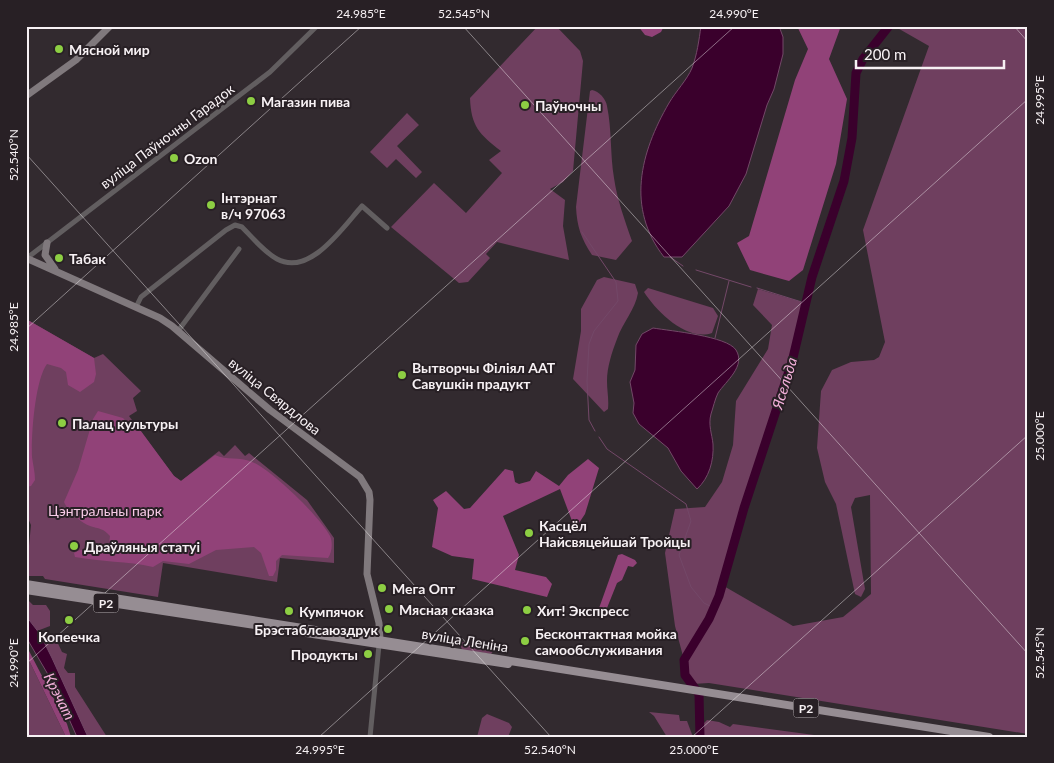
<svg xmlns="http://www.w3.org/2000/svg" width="1054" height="763" font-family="Lato,sans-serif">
  <rect width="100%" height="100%" fill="#322a2f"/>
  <path fill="#6f3f5f" d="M 538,26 L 556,26 L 580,51 L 583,61 L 573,171 L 563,182 L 550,189 L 565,200 L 563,226 L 569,260 L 497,242 L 486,254 L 490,258 L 468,282 L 459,283 L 391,227 L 434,183 L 466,213 L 502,173 L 489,160 L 501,151 C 479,134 471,126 470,98 Z
    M 894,26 L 1028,26 L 1028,734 L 709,683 L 692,684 L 683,670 L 684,660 L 675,626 L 665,553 L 675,509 L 705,507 L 722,482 L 733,445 L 736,401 L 768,349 L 772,325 L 753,305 L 758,289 L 805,303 C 783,398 747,490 722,585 L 793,626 L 843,617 L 871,594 L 870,495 L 855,498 L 851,507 L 865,589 L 861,597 L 855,594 L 836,504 L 825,482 L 817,448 L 821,391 L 832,370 L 851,362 L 874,360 L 879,357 L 885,342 L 863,230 L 929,46 Z
    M 592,90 C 599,91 606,99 607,106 C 612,130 610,154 614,178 C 617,199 625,221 632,241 L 616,260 L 592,255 C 581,238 577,227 576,207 L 590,91 Z
    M 407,113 L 419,125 L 397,146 L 422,172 L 416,178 L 396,159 L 387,168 L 370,152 Z
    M 604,277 L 635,284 L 638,293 C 635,310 623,322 617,339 C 612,352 607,367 607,381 C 607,391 609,399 608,409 L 604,412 L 573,379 L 581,331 L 581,309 L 597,280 Z
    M 648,288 L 713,308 L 718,316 L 712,333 C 687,342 656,311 644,292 Z
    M 26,319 L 94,358 L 103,354 L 141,391 L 133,398 L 137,411 L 129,416 L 174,476 L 181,481 L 219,451 L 224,456 L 235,445 L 245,456 L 249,453 L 307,500 L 334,538 L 334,563 L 280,558 L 277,582 L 163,563 L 158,597 L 45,579 L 43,576 L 26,576 L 31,525 L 26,514 Z
    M 26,598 L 33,605 L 46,605 L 50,611 L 50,626 L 37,631 L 26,616 Z
    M 54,635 L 62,652 L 67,654 L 64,668 L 68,673 L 75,673 L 75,687 L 107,737 L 88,737 L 42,638 L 50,637 Z
    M 462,642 L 492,646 L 494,650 L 491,654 L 462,650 L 460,644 Z
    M 26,654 L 66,737 L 26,737 Z
    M 649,712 L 679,715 L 680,721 L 687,721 L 693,737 L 667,737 L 654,716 Z
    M 487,714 L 509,723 L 512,727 L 508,737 L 477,737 L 482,718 Z
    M 707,720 L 719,722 L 730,727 L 733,724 L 829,737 L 704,737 L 704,723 Z"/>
  <path fill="#914278" d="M 638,26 L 664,26 L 661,32 L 652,37 L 645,35 Z
    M 797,26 L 841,26 L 829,59 L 847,99 L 836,164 L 803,270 L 789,281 L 750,270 L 737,243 L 749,236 L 795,80 L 808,49 Z
    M 26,319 L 94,358 L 96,374 L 94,382 L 80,392 L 68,385 L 66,372 L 61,368 L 47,364 C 35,380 31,436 32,457 C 33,465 35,472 35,480 L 31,486 L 26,487 Z
    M 98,411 L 123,418 L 131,427 L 138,427 L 174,476 L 181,481 L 215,455 C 227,461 239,456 252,462 C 271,469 321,518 330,536 C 333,543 332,552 328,558 L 282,555 L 276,561 L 276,570 L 273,576 L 269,576 L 261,553 L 254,547 L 216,550 L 189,564 L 163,561 L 153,567 C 127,561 101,562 75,557 L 74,553 C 86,545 98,553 109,544 L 110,536 C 103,528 99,529 90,526 C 80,522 68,511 64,502 L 78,470 L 93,419 Z
    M 588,459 L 599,468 L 585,514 L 575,529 L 560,489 L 503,516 L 519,555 L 515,570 L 546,577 L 552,584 L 547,597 L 472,579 L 474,559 L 452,556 L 432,547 L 438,508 L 433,500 L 446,491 L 464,509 L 470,508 L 505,469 L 513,471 L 515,482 L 519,484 L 530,481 L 536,471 L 559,486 L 568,475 Z
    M 622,554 L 635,560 L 637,563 L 633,567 L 628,566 L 622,580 L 617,583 L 605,613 L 601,614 L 598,611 L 618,555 Z
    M 28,649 L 67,724 L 71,737 L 66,737 L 26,654 Z"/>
  <path fill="#3a002c" stroke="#734868" d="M 701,26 L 779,26 L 783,37 L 783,54 L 774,89 L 767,105 L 746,174 L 729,206 L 682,257 L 664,257 C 626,208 640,153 669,103 C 676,91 687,80 692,68 C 697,55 699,40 701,26 Z
    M 653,328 C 671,331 727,336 736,350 C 746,366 726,381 718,393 C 715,399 713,408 711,414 C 708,425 712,434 713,444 C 714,461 709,478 697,489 L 681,471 L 668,448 L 639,424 L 633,413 L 634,403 L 630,382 L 635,370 L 636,345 L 642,334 Z
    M 26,616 L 40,634 L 52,658 L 88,737 L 77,737 L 53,683 L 26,637 Z"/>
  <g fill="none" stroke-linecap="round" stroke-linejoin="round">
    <path stroke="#734868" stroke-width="1" d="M 582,232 L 616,282 L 618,301 L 594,331 L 589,344 L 587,381 L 589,420 L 595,431
      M 670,257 L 683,266
      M 696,270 L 751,287
      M 757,288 L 805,303
      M 715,338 L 729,281
      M 599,437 L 607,449 L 686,504 L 691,521 L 679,555 L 691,587 L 704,603 L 714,608"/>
    <path stroke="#3a002c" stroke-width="9" d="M 700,737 L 699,694 L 685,675 L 684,660 L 709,619 L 719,596 L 744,508 L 792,362 L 812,277 L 844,181 L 852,138 L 856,73 L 863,59 L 889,26"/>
    <path stroke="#625e60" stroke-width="5" d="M 27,258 L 270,72 L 317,26
      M 136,307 L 141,297 L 226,230 L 235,225 L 242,227 C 252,237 264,252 277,259 C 310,277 343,227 362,206 L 387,228
      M 178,331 L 239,249
      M 370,737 L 379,645"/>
    <path stroke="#80797d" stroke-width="7" d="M 26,96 L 76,60 L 110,26
      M 47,243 L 45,255 L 55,269
      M 26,258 L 160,318 L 172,326 L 270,410 L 360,477 L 369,492 L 370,500 L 367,574 L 379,623 L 380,640"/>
    <path stroke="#968d93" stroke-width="8" d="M 26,584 L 989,737
      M 26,590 L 508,664"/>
  </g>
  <path fill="none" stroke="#f7f1f4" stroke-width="1" stroke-opacity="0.45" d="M 463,26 L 1028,654M 1014,26 L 1028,42M 26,154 L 551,737M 26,329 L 362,26M 26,664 L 735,26M 319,737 L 1028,99M 692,737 L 1028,435"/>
  <g fill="#8dce43" stroke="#282025" stroke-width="2">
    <circle cx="59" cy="49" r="5"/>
    <circle cx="251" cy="101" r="5"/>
    <circle cx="525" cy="105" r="5"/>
    <circle cx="174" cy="158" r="5"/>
    <circle cx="211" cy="205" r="5"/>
    <circle cx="59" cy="258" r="5"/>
    <circle cx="402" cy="375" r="5"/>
    <circle cx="62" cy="423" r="5"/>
    <circle cx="529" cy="533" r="5"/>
    <circle cx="74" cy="546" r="5"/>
    <circle cx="382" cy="588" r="5"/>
    <circle cx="389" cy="609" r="5"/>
    <circle cx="527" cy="610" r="5"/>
    <circle cx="289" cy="611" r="5"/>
    <circle cx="69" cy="620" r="5"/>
    <circle cx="388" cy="629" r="5"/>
    <circle cx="525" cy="641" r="5"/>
    <circle cx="368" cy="654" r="5"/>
  </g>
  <g text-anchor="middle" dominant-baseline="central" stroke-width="4" stroke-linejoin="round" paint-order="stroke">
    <g fill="#282025" stroke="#b9b2b6" stroke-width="1">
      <rect x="93.5" y="593.5" width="25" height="19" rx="4"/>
      <rect x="793.5" y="698.5" width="25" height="19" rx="4"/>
    </g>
    <g font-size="12" font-weight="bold" fill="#f7f1f4">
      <text x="106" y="603">Р2</text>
      <text x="806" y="708">Р2</text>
    </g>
    <g font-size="14" font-weight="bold" fill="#f7f1f4" stroke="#282025" text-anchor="start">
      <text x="69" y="49">Мясной мир</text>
      <text x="261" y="101">Магазин пива</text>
      <text x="535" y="105">Паўночны</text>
      <text x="184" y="158">Ozon</text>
      <text x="221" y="197">Інтэрнат<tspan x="221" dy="16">в/ч 97063</tspan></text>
      <text x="69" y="258">Табак</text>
      <text x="412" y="367">Вытворчы Філіял ААТ<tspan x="412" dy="16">Савушкін прадукт</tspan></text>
      <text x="72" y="423">Палац культуры</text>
      <text x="539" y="525">Касцёл<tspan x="539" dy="16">Найсвяцейшай Тройцы</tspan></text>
      <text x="84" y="546">Драўляныя статуі</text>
      <text x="392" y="588">Мега Опт</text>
      <text x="399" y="609">Мясная сказка</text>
      <text x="537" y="610">Хит! Экспресс</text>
      <text x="299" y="611">Кумпячок</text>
      <text x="378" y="629" text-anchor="end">Брэстаблсаюздрук</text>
      <text x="535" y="633">Бесконтактная мойка<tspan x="535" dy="16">самообслуживания</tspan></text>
      <text x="69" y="636" text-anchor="middle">Копеечка</text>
      <text x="358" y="654" text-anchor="end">Продукты</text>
    </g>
    <g font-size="14" fill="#f7f1f4" stroke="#282025">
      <text transform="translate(167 136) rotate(-37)">вуліца Паўночны Гарадок</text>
      <text transform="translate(275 396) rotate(39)">вуліца Свярдлова</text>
      <text transform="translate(465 640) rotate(9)">вуліца Леніна</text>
    </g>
    <g font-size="14" fill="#f7cae6" stroke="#282025">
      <text x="105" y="510">Цэнтральны парк</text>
    </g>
    <g font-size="15" font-style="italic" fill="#f3b0da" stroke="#282025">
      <text transform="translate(784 383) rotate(-73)">Ясельда</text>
      <text transform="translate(60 696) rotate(63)">Крэчат</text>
    </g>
  </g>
  <rect width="1054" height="763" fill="none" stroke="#282025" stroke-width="55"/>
  <path d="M856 60v8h148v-8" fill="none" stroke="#f7f1f4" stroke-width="2.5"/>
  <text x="864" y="60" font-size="15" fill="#f7f1f4" stroke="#282025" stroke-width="4" paint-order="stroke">200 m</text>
  <rect x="28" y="28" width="998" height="708" fill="none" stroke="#f7f1f4" stroke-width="2"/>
  <g font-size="12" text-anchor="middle" fill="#f7f1f4">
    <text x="361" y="18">24.985°E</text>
    <text x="464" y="18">52.545°N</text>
    <text x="734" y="18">24.990°E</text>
    <text transform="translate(1040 100) rotate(-90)" y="4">24.995°E</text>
    <text transform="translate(14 155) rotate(-90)" y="4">52.540°N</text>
    <text transform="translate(14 327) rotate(-90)" y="4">24.985°E</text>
    <text transform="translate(1040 436) rotate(-90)" y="4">25.000°E</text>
    <text transform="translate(1040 653) rotate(-90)" y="4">52.545°N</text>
    <text transform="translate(14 663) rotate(-90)" y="4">24.990°E</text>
    <text x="320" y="754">24.995°E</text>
    <text x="550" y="754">52.540°N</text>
    <text x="694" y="754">25.000°E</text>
  </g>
</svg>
